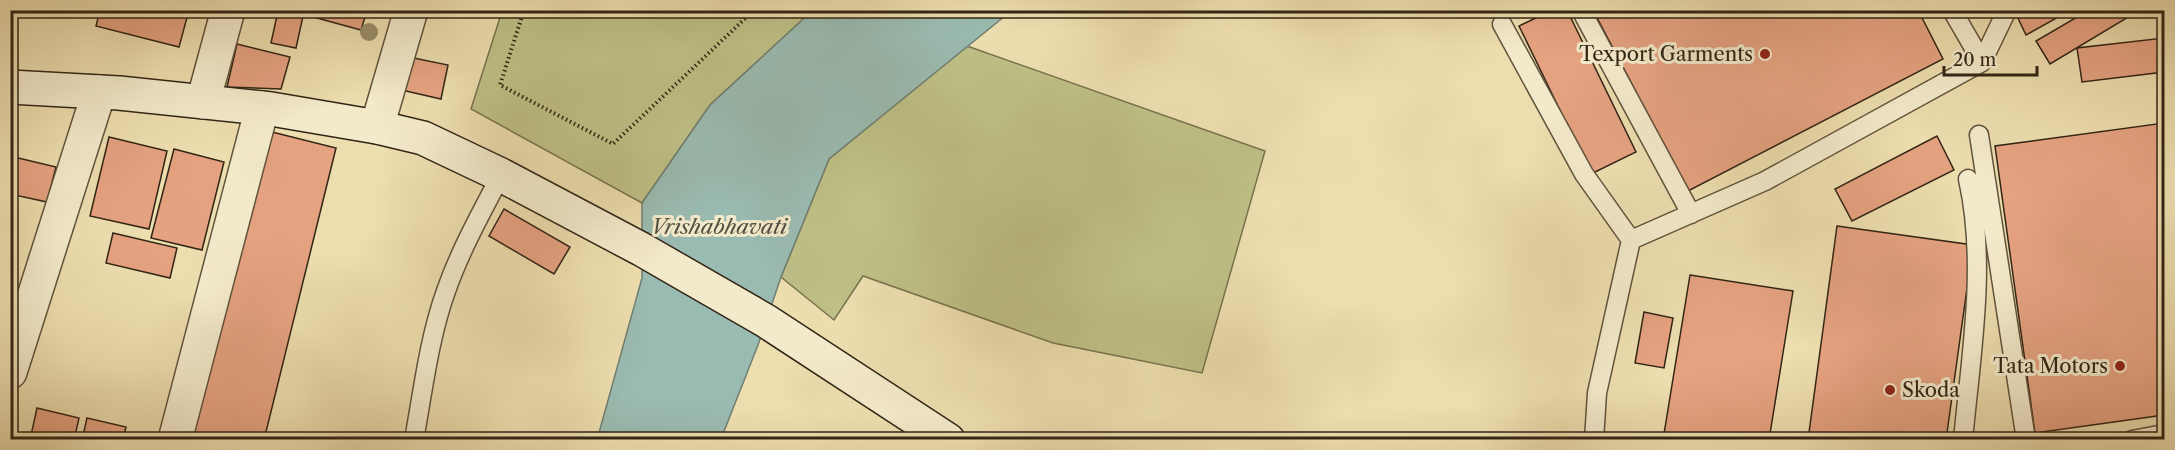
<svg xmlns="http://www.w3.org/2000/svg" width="2175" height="450" font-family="'Libre Caslon Text',serif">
  <rect width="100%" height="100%" fill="#eddeaf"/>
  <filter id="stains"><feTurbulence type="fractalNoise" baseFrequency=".00333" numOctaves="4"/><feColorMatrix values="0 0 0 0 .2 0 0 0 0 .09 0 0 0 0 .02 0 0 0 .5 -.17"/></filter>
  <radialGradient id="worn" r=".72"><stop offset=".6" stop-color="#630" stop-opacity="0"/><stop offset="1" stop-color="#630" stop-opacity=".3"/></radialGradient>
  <path fill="#bec086" stroke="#78724e" stroke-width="1.5" d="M 502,11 L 812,11 L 710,105 L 642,203 L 471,109 Z
    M 967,46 L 1265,151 L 1202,373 L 1053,343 L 863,276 L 834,320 L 781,277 L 829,159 Z"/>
  <path fill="#9abbb1" stroke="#707f73" stroke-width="1.5" d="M 812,11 L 1011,11 L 829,159 L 781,277 L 758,345 L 721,439 L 597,440 L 642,278 L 642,203 L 710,105 Z"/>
  <path fill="#e5a281" stroke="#322515" stroke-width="1.5" d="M 100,10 L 189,10 L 179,47 L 96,26 Z
    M 315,10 L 367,10 L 361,30 L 313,17 Z
    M 1552,10 L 1567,10 L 1636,152 L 1591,174 L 1519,26 Z
    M 1593,10 L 1918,10 L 1943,59 L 1688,191 Z
    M 2028,10 L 2071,10 L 2026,35 L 2017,16 Z
    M 2089,10 L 2140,10 L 2050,64 L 2036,41 Z
    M 278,11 L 303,16 L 296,48 L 271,43 Z
    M 2164,38 L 2164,72 L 2082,82 L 2077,48 Z
    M 237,44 L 290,57 L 281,89 L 227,87 Z
    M 404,56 L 448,65 L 441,99 L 397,89 Z
    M 2164,123 L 2164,415 L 2035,433 L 1995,146 Z
    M 264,130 L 336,148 L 264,440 L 187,440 Z
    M 1937,136 L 1954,170 L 1852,221 L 1835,189 Z
    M 109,137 L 167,151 L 149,229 L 90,216 Z
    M 174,149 L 224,162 L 202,250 L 151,238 Z
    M 10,156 L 56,167 L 47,202 L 10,194 Z
    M 504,209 L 570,247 L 554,274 L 489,236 Z
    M 1837,226 L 1973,245 L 1946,440 L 1808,440 Z
    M 113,233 L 177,248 L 170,278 L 106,263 Z
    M 1690,275 L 1793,291 L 1769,440 L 1663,440 Z
    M 1644,312 L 1673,318 L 1664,368 L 1635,363 Z
    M 37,408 L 79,418 L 74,440 L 30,440 Z
    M 87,418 L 126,427 L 123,440 L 82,440 Z"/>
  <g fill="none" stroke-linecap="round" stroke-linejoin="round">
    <g stroke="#61533c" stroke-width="21">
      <path id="lane" d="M 1581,10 L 1691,214
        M 1952,10 L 1982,62
        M 1502,24 L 1584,174 L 1631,240
        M 1979,135 L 2026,440
        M 414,440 C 423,391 429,338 446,291 C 460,251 481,213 501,175
        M 1594,440 L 1597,393 L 1631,240 L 1765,181 L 1982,62 L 2007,10
        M 1963,440 C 1971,354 1987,264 1968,179
        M 2132,440 L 2164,434"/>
    </g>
    <g stroke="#61533c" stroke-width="36">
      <path id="street" d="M 203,102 L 228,10
        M 377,127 L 411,10
        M 10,372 L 99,92
        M 175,440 L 262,108"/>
    </g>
    <g stroke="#322515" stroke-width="36">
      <path id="secondary" d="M 10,87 L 119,93 L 271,109 L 377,127 L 423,138 L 501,175 L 641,249 L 766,321 L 948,440"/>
    </g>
    <path stroke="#322515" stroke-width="4" stroke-dasharray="1.5 3" stroke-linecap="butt" d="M 524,10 L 500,85 L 613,144 L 754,10"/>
    <use href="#lane" stroke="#f3eacb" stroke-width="18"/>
    <use href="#street" stroke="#f3eacb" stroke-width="33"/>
    <use href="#secondary" stroke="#f3eacb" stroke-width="33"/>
  </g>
  <circle fill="#998e6a" cx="369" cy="32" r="9"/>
  <g fill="#8f2418" stroke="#f3eacb" stroke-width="2">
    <circle cx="1765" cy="54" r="6"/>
    <circle cx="2120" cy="366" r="6"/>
    <circle cx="1890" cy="390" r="6"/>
  </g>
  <g text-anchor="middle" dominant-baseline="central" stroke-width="6" stroke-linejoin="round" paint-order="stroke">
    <g font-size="20" fill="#322515" stroke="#f3eacb" text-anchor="end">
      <text x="1753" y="54">Texport Garments</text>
      <text x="2108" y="366">Tata Motors</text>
      <text x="1902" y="390" text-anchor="start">Skoda</text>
    </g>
    <g font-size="21" font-style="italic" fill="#515244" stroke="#f3eacb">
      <text x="719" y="226">Vrishabhavati</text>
    </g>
  </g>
  <rect width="2175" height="450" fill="none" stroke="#eddeaf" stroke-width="36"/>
  <rect x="12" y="12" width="2151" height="426" fill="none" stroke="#322515" stroke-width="3"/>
  <rect x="18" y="18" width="2139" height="414" fill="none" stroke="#322515" stroke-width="1.5"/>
  <path d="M1944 66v9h93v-9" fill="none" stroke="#322515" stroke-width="3"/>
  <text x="1953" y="66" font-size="18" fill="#322515" stroke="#f3eacb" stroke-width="4.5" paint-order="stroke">20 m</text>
  <rect width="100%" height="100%" filter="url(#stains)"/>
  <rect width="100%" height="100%" fill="url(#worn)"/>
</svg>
